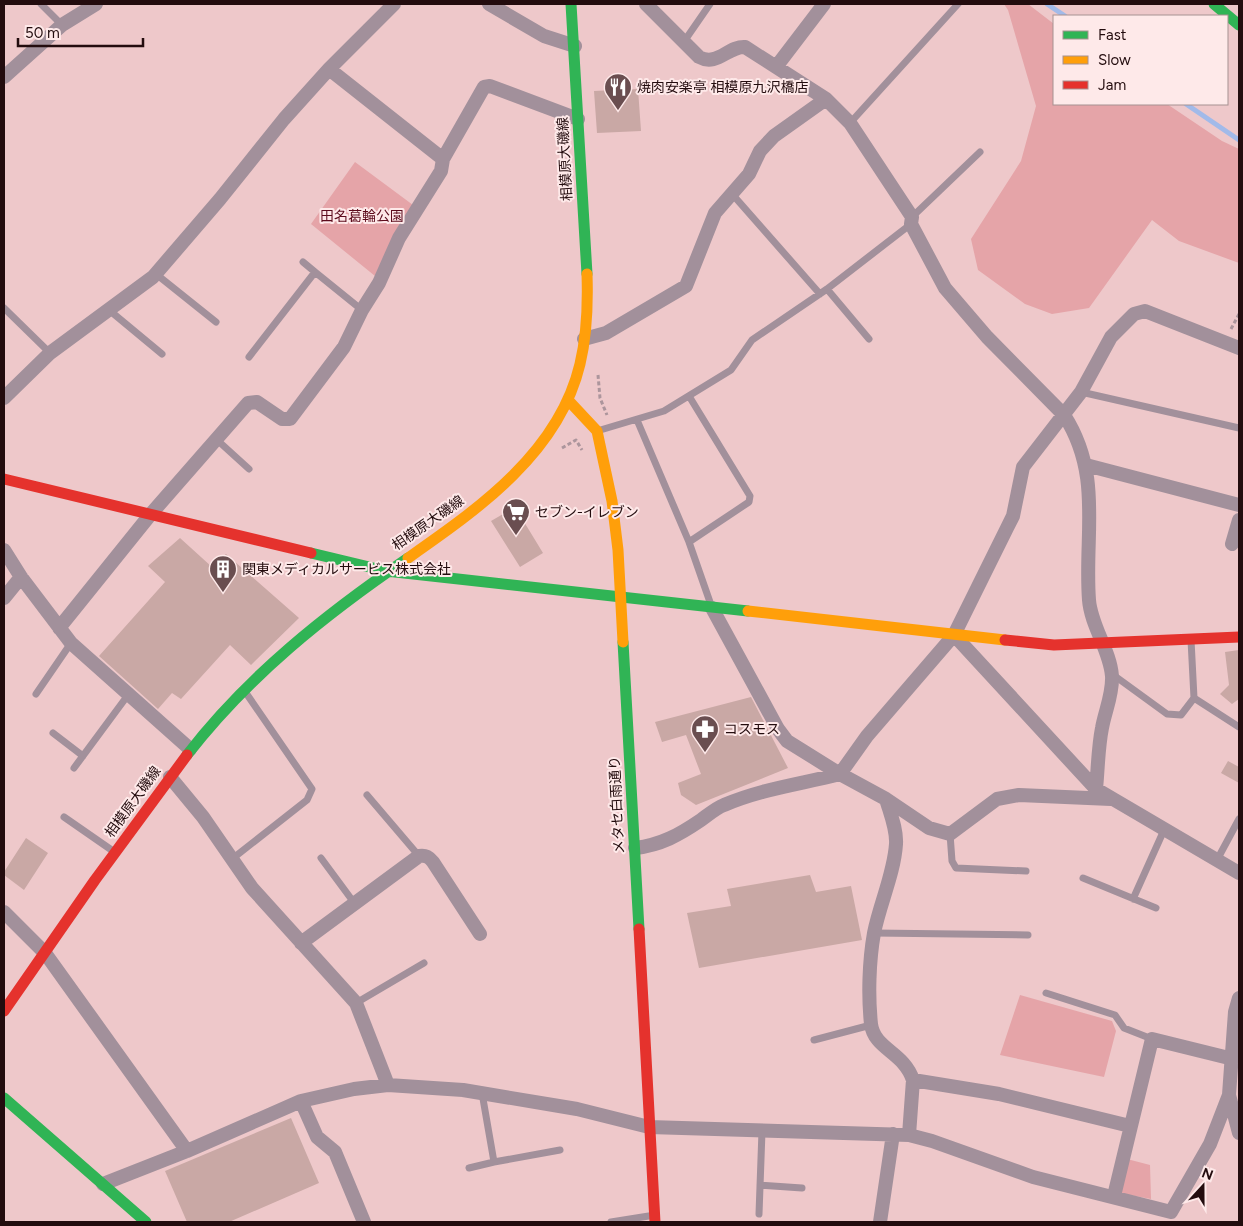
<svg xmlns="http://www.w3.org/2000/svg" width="1243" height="1226" font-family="Figtree,'Noto Sans JP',sans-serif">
  <rect width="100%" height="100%" fill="#eec8ca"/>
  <path fill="#e5a4a8" d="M 1004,4 L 1028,4 L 1054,24 L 1054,104 L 1167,104 L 1222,141 L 1239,149 L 1239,263 L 1179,241 L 1152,220 L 1089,308 L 1052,314 L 1025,304 L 978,270 L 971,239 L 1021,161 L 1036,106 L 1008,10 Z
    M 355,162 L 413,205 L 375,276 L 311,224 Z
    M 1020,995 L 1112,1021 L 1116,1031 L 1104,1077 L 1000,1055 Z
    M 1127,1159 L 1150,1165 L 1151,1199 L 1119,1193 Z"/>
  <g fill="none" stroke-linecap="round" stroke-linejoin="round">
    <path stroke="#a2bae9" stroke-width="5" d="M 1047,4 L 1065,16
      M 1186,104 L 1239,140"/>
  </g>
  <path fill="#c9a8a5" d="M 638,89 L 641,131 L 597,133 L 594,91 Z
    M 515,507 L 543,553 L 520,567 L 491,521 Z
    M 180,538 L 212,567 L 226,554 L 299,618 L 251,665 L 230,645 L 181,699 L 172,693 L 158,709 L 99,656 L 165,582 L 148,566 Z
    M 1239,650 L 1239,699 L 1232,704 L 1220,694 L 1229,685 L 1225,652 Z
    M 751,697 L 788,768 L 696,805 L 681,795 L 678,783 L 701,774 L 686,735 L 662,742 L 655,722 Z
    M 1228,761 L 1239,767 L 1239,783 L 1221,773 Z
    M 26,838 L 48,853 L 24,890 L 4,875 L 4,872 Z
    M 810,875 L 816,892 L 851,886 L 862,940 L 699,968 L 687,913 L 731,906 L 727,889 Z
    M 291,1118 L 319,1183 L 229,1222 L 187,1222 L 165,1171 Z"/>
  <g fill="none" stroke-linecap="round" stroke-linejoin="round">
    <path stroke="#ac959c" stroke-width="3" stroke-dasharray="4 2.5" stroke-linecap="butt" d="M 1231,329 L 1239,314
      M 598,375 L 600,398 L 607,415
      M 562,448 L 576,440 L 582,450"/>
    <path stroke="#a2909b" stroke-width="7" d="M 41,4 L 62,25
      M 683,43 L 710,4
      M 850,123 L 958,4
      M 733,195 L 820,294
      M 912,217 L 980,152
      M 303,262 L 315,272
      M 156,274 L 216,322
      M 827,289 L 869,339
      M 4,308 L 50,353
      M 109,310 L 162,354
      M 249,357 L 315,272 L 362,310
      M 1081,392 L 1239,428
      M 637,420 L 689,542 L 711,605
      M 597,431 L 664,411 L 731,370 L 752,340 L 827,289 L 911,224
      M 216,439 L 249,469
      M 689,542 L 749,502 L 750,496 L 689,396
      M 1112,674 L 1167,714 L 1181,715 L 1194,698 L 1191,640
      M 36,694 L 71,643
      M 1194,698 L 1239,727
      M 53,733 L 83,756
      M 74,768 L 128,695
      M 367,795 L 419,856
      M 64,817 L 113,851
      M 950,834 L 952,861 L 956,868 L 1026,871
      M 321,858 L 355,904
      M 232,859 L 307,800 L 312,789 L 246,693
      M 1217,860 L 1239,819
      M 1083,878 L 1156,908
      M 1133,899 L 1164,830
      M 874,933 L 1028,935
      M 1046,993 L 1115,1015 L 1124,1028 L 1152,1039
      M 356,1003 L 424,963
      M 814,1040 L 871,1025
      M 482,1093 L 494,1162 L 560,1150
      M 469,1168 L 494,1162
      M 760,1185 L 802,1188
      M 759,1214 L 762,1131
      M 611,1222 L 655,1215"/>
    <path stroke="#a2909b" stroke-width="14" d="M 489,4 L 544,36 L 575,46
      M 646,4 L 699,57 C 717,67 728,46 745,47 L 826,99 L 850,123 L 912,217 L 911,224 L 945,288 L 987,337 L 1064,415 C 1103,475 1084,535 1089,600 C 1091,626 1110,650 1112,676 C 1113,694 1105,711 1102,728 C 1098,748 1098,769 1096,789 L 1239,873
      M 776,67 L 824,4
      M 329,69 L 443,159
      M 4,77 L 62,25 L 96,4
      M 584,339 L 606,333 L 686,286 L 715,213 L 749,174 L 760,151 L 774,136 L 826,99
      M 4,398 L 50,353 L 153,277 L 220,199 L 284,119 L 329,69 L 394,4
      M 1086,465 L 1239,505
      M 1232,544 L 1239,520
      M 4,550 L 21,577 L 71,643 L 190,749
      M 4,598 L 21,577
      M 712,608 L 778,729 L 787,741 L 840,774 L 867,736 L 954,635 L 1007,528 L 1013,516 L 1023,467 L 1081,392 L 1111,337 L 1134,314 L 1145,311 L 1239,348
      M 59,628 L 150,515 L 248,403 L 257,402 L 282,419 L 290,419 L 344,347 L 362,310 L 379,283 L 399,238 L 441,171 L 443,159 L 484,87 L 490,86 L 578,119
      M 954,635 L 1096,789
      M 170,777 L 203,817 L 252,888 L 356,1003 L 388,1085
      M 886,799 L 929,828 L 950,834 L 997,799 L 1019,795 L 1111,799
      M 635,848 C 661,845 679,835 701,820 C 708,815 716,808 724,805 C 761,789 801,784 840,774 L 886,799 C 890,813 897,829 896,844 C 894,874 880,903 874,933 C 869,961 868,996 871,1024 C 874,1049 904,1052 913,1080 L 909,1135
      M 4,912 L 45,953 L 187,1151
      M 301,943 L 419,856 C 426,855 429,857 433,862 L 480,934
      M 1239,998 L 1235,1012 L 1229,1095 L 1239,1133
      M 913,1080 L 999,1094 L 1130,1126
      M 301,1101 L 317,1137 L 335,1152 L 364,1222
      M 103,1184 L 187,1151 L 301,1101 L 354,1089 L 388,1085 L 463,1090 L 577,1109 L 649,1127 L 909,1135 L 932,1141 L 1033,1177 L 1171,1212 L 1210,1144 L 1229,1095
      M 1114,1196 L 1152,1039 L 1233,1059
      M 880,1222 L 893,1134"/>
    <path stroke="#30b455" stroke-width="11" d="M 571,4 L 587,274
      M 1214,4 L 1239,25
      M 311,553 L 386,571 L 748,611
      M 623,642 L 639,929
      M 187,755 C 248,676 326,614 408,558
      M 4,1098 L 146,1222"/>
    <path stroke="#ff9f0a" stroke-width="11" d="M 568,400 L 597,431 L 612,501 L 618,550 L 623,642
      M 408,558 C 478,509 559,453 580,364 C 587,335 588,304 587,274
      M 748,611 L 1005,640"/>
    <path stroke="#e5322d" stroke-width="11" d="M 4,479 L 311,553
      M 1005,640 L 1054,645 L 1239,637
      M 639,929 L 655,1222
      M 4,1011 L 95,880 L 187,755"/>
  </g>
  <defs>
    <g id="restaurant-pin" transform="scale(1.4375)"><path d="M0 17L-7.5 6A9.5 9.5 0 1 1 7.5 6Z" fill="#6a4e50" stroke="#fee9e9"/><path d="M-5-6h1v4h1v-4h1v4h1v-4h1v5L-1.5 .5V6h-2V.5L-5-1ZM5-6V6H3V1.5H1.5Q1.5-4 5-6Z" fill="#fff"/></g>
    <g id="supermarket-pin" transform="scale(1.4375)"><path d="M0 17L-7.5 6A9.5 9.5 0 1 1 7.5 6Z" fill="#6a4e50" stroke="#fee9e9"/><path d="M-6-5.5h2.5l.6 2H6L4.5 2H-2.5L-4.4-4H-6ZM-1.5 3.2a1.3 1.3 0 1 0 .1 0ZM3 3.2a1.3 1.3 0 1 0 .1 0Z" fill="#fff"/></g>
    <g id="building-pin" transform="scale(1.4375)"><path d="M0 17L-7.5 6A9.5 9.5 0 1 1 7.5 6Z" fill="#6a4e50" stroke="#fee9e9"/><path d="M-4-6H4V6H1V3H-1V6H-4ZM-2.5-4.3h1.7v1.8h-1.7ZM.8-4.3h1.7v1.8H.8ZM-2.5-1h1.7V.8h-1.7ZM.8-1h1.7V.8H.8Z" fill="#fff"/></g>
    <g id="pharmacy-pin" transform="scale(1.4375)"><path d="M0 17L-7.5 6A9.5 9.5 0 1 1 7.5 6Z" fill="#6a4e50" stroke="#fee9e9"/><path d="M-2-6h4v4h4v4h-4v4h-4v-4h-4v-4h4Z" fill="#fff"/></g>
  </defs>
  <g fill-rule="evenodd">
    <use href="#restaurant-pin" x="618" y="87"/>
    <use href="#supermarket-pin" x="516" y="512"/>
    <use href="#building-pin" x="223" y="569"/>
    <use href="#pharmacy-pin" x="705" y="729"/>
  </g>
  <g text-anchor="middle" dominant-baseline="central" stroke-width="4" stroke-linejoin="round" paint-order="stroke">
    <g font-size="14" fill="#230c0e" stroke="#fee9e9" text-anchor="start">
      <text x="637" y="87">焼肉安楽亭 相模原九沢橋店</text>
      <text x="535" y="512">セブン-イレブン</text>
      <text x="242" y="569">関東メディカルサービス株式会社</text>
      <text x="724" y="729">コスモス</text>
    </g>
    <g font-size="14" fill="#230c0e" stroke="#fee9e9">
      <text transform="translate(565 159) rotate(-93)">相模原大磯線</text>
      <text transform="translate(428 523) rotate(-35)">相模原大磯線</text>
      <text transform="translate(133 802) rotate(-54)">相模原大磯線</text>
      <text transform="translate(617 805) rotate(-93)">メタセ白雨通り</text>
    </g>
    <g font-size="14" fill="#5c0b1c" stroke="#fee9e9">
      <text x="362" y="216">田名葛輪公園</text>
    </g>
  </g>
  <rect width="1243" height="1226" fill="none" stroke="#230c0e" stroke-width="10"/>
  <rect x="1053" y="15" width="175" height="90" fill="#fee9e9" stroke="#a69191"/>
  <rect x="1063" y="31" width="25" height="8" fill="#30b455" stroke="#a69191"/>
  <text x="1098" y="40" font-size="15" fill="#230c0e">Fast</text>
  <rect x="1063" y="56" width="25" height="8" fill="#ff9f0a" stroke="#a69191"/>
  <text x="1098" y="65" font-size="15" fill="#230c0e">Slow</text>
  <rect x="1063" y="81" width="25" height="8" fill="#e5322d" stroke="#a69191"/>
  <text x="1098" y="90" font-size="15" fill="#230c0e">Jam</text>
  <g transform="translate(1203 1186) rotate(21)" stroke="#fee9e9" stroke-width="4" paint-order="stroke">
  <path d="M0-4L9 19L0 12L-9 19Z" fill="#230c0e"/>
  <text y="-8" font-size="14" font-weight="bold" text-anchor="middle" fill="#230c0e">N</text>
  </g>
  <path d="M18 38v8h125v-8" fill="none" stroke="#230c0e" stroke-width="2.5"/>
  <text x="25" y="38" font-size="15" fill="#230c0e" stroke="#fee9e9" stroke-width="4" paint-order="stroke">50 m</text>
</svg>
